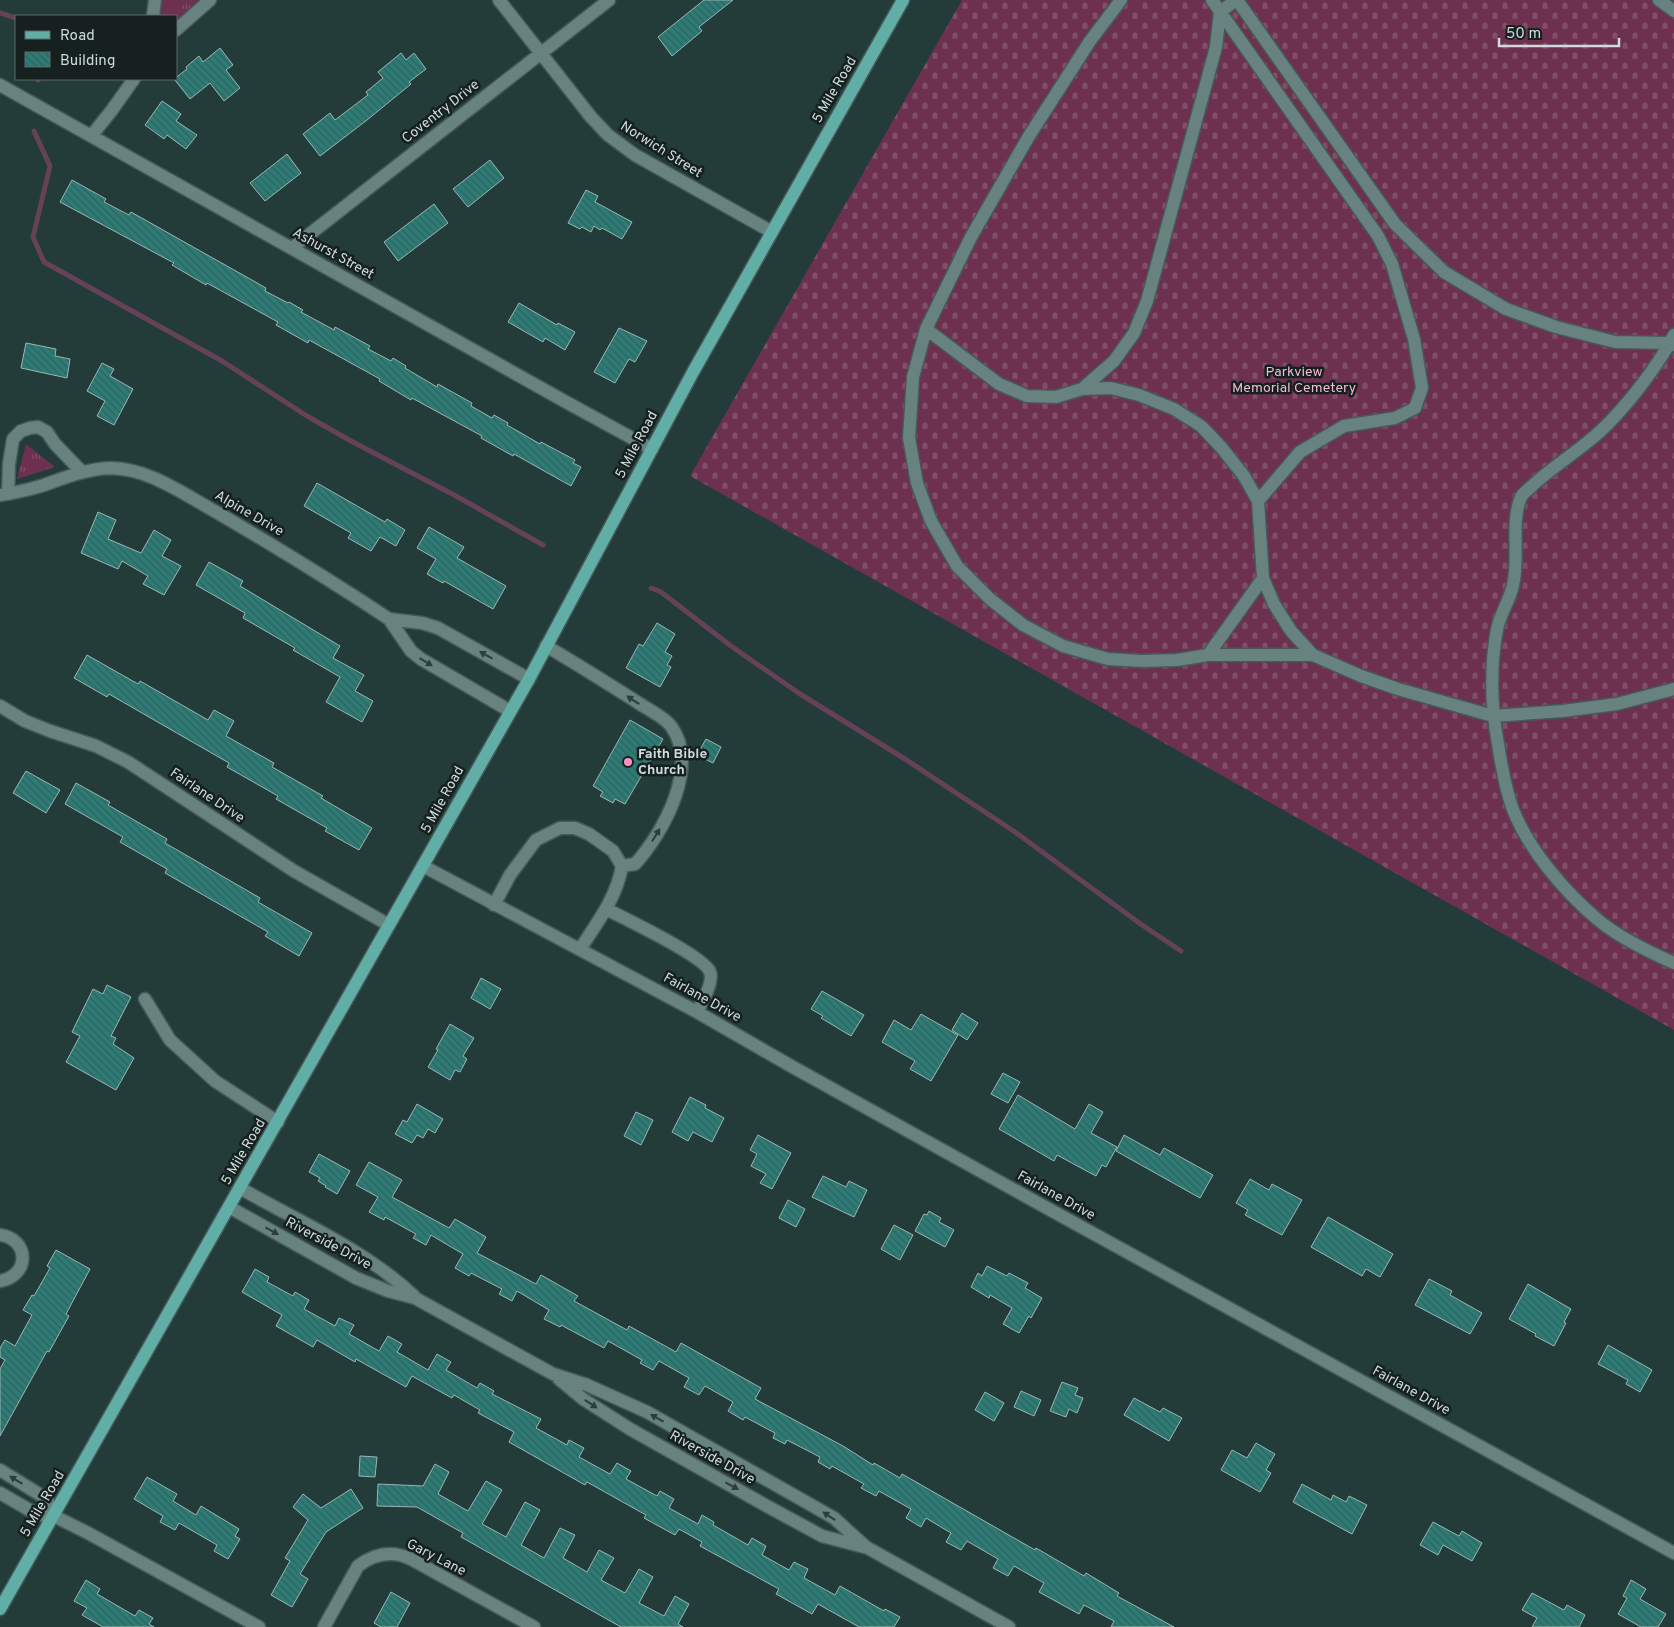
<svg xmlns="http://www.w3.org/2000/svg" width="1674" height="1627" font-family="Overpass,sans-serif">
  <defs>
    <pattern id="grass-tufts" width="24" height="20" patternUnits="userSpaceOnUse" patternTransform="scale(1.25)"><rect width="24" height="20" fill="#6d314f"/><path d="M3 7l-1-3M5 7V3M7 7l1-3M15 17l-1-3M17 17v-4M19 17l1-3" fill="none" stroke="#814e68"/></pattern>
    <pattern id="cemetery-stones" width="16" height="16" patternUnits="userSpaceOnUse" patternTransform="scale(1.25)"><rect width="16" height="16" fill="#6d314f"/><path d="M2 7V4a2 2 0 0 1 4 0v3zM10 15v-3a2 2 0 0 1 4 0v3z" fill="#814e68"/></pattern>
    <pattern id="building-back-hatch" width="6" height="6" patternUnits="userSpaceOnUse" patternTransform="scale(1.25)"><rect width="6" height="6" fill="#2c7b75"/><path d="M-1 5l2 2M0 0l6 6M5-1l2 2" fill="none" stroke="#34615e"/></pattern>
  </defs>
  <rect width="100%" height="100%" fill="#233b39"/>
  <path fill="url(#grass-tufts)" d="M 155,0 L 210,0 L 176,30 L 176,16 L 153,16 Z
    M 26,444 L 55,467 L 17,479 Z"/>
  <path fill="url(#cemetery-stones)" d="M 962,0 L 1674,0 L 1674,1030 L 690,476 Z"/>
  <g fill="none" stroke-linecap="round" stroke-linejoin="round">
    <path stroke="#664259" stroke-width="5" d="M 0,13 L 16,18
      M 38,79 L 38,80
      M 34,131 L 50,166 L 33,237 L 44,262 L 222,361 L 307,416 L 351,441 L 456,496 L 543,545
      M 651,588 L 661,592 L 731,646 L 800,694 L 905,759 L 1015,832 L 1142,925 L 1181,951"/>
  </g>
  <path fill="url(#building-back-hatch)" stroke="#9cb7b4" d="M 704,0 L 733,0 L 699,27 L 702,31 L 672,56 L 658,37 Z
    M 220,48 L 233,65 L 226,70 L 240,88 L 224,101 L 210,83 L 190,99 L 174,79 L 187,69 L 186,67 L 199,56 L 203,62 Z
    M 401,53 L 406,60 L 414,53 L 426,69 L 409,82 L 411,84 L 367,120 L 320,156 L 303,134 L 330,113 L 335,120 L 368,95 L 366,92 L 383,78 L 378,72 Z
    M 162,101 L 181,114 L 176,121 L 197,135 L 186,149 L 167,135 L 164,139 L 145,125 Z
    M 287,154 L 301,173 L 265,201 L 250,183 Z
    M 490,160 L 504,178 L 468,207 L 453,189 Z
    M 72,180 L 106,199 L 104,202 L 129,215 L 131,212 L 266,288 L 265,291 L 288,303 L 289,302 L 303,310 L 301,312 L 334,330 L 335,327 L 370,346 L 368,349 L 391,361 L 393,358 L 406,366 L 405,368 L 437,387 L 438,384 L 472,403 L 471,406 L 492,418 L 494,415 L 508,423 L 507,425 L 540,444 L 541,442 L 575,460 L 573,463 L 581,467 L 571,486 L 514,454 L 513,456 L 481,438 L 482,436 L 412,398 L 411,400 L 379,381 L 380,379 L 309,340 L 308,343 L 276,325 L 278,322 L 207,283 L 206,285 L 172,265 L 174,263 L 60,202 Z
    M 586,190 L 598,196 L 595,202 L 632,222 L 622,239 L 602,228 L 600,230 L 594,226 L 591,232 L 582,227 L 580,229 L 568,223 Z
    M 434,204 L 448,223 L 398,261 L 384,242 Z
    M 519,303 L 557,325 L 558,323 L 575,332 L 565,350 L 545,338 L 543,342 L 508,322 Z
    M 619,328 L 647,341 L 635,362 L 629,359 L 615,383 L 594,372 Z
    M 26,343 L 56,349 L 55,356 L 70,359 L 67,378 L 21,368 Z
    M 102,363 L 114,369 L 110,376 L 133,389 L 114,425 L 97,416 L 105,401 L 87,391 Z
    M 317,483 L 385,522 L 387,519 L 405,530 L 396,546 L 380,537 L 371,551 L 348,538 L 351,533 L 304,506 Z
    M 98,512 L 116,520 L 108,539 L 141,553 L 154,530 L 171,540 L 162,556 L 181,566 L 164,595 L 143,584 L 148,576 L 122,561 L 118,569 L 81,553 Z
    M 429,527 L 464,547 L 457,558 L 506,586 L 493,609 L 444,581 L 443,583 L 427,574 L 436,559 L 417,548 Z
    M 209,562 L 243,581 L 240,586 L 340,646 L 333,658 L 364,675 L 355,691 L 373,701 L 362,722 L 326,702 L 340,677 L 293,650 L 295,648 L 243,618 L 245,613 L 196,585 Z
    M 657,623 L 675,634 L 665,652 L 672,656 L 667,665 L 671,667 L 660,687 L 626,668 L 639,644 L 643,646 Z
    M 87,655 L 138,684 L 140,681 L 208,720 L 214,710 L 234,721 L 226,736 L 274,763 L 272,767 L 323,796 L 321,798 L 372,828 L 359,850 L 325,831 L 327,828 L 276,799 L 278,796 L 227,767 L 229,763 L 109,694 L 107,697 L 74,678 Z
    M 630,720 L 663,739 L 625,804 L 615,799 L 613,803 L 600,796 L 603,792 L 593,786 Z
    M 706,739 L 721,747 L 713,763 L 697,755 Z
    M 26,771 L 60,790 L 46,813 L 13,793 Z
    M 76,783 L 110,802 L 108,805 L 167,839 L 165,843 L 260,898 L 258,902 L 312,933 L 299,956 L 265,936 L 268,932 L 165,873 L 167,869 L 120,842 L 123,837 L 65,804 Z
    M 481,978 L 501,989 L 490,1009 L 471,998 Z
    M 107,985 L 131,997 L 111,1036 L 116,1038 L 113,1044 L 134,1058 L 116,1090 L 66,1062 L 80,1036 L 72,1032 L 93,989 L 103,994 Z
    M 822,991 L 864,1015 L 851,1036 L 821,1018 L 823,1016 L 811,1009 Z
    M 962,1013 L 978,1023 L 967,1040 L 952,1030 Z
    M 921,1014 L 958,1035 L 931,1081 L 910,1069 L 915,1061 L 882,1042 L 894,1020 L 911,1030 Z
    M 450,1024 L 474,1038 L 463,1056 L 467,1059 L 460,1072 L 455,1070 L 450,1080 L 428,1067 L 438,1050 L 436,1049 Z
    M 1003,1073 L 1020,1082 L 1008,1103 L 991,1094 Z
    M 1018,1095 L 1075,1129 L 1089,1104 L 1103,1112 L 1091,1133 L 1117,1147 L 1106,1167 L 1102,1165 L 1096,1176 L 1057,1155 L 1054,1161 L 999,1129 Z
    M 690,1097 L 706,1105 L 705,1108 L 724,1118 L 712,1142 L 693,1132 L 688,1141 L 672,1132 Z
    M 417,1104 L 443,1119 L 435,1133 L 428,1129 L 423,1138 L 417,1135 L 412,1143 L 395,1134 L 403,1120 L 407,1122 Z
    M 636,1112 L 653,1120 L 641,1145 L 624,1136 Z
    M 758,1135 L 791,1153 L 772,1189 L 760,1183 L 766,1174 L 751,1166 L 757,1154 L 750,1150 Z
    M 1124,1135 L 1160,1155 L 1164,1148 L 1213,1175 L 1200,1198 L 1116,1151 Z
    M 319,1154 L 350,1171 L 337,1194 L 325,1187 L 326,1186 L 318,1181 L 320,1178 L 309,1172 Z
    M 369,1162 L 402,1180 L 392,1197 L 449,1228 L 455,1219 L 486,1237 L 477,1253 L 536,1284 L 541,1275 L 578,1296 L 574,1301 L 627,1330 L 629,1326 L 676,1352 L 681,1343 L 761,1388 L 755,1399 L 843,1446 L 873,1465 L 874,1463 L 900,1478 L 902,1474 L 1035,1550 L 1036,1548 L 1084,1576 L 1086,1573 L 1119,1593 L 1117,1596 L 1174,1627 L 1111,1627 L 1114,1621 L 1084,1605 L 1079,1614 L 1039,1592 L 1044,1583 L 1014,1566 L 1008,1576 L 993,1568 L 998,1559 L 967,1541 L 961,1550 L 946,1542 L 951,1533 L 926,1518 L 921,1527 L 906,1518 L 911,1509 L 879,1491 L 876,1496 L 861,1488 L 864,1484 L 832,1466 L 830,1469 L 818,1462 L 820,1457 L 787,1440 L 785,1444 L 773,1438 L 775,1433 L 745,1417 L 743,1420 L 728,1411 L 733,1402 L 705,1386 L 699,1395 L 684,1387 L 689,1378 L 659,1361 L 653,1370 L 640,1363 L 642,1360 L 608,1341 L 604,1348 L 561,1325 L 560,1327 L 544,1319 L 549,1310 L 517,1291 L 512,1301 L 499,1294 L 502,1289 L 471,1273 L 469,1276 L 455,1268 L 463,1254 L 431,1235 L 426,1245 L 413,1238 L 416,1234 L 385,1217 L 384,1220 L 369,1212 L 378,1197 L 356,1185 Z
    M 823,1176 L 846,1187 L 849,1181 L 867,1190 L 854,1217 L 812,1197 Z
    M 1250,1179 L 1269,1190 L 1272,1184 L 1302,1200 L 1282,1235 L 1245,1215 L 1248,1210 L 1236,1203 Z
    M 788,1200 L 805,1209 L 796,1227 L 779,1218 Z
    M 929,1211 L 941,1218 L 939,1222 L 954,1230 L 945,1247 L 915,1231 L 924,1214 L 927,1215 Z
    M 1328,1217 L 1393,1254 L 1380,1277 L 1366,1269 L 1362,1276 L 1311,1247 Z
    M 894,1225 L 913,1235 L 900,1260 L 881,1249 Z
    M 56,1250 L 90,1269 L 66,1314 L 69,1316 L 49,1352 L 47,1351 L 0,1436 L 0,1369 L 5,1360 L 0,1357 L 0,1348 L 5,1340 L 15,1346 L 32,1315 L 23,1310 L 32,1295 L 34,1296 L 50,1268 L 47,1266 Z
    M 987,1266 L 1007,1276 L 1009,1273 L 1028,1283 L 1025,1288 L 1042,1298 L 1031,1318 L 1029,1316 L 1019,1333 L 1003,1324 L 1012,1308 L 990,1295 L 989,1298 L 971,1287 L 978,1273 L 982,1276 Z
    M 255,1269 L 269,1277 L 267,1282 L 293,1296 L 295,1292 L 309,1300 L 304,1309 L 335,1326 L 339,1318 L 354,1325 L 349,1334 L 379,1351 L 388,1336 L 402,1344 L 397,1352 L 428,1370 L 437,1354 L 451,1362 L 446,1370 L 477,1388 L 480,1383 L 494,1391 L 492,1394 L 541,1419 L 536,1428 L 567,1445 L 569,1440 L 584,1448 L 579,1457 L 610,1474 L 617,1463 L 631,1471 L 626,1479 L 657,1496 L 660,1491 L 674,1499 L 669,1508 L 698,1524 L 702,1515 L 714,1522 L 713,1525 L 748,1545 L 752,1538 L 766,1546 L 762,1555 L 789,1570 L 794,1562 L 808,1569 L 804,1578 L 835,1595 L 840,1586 L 884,1611 L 885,1609 L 900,1617 L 894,1627 L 859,1627 L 818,1604 L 812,1614 L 776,1594 L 779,1589 L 700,1546 L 702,1542 L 679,1529 L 675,1535 L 644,1518 L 646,1515 L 587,1482 L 585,1485 L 509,1442 L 514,1432 L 478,1413 L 480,1410 L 454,1395 L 452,1398 L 412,1376 L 406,1387 L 356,1359 L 355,1362 L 317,1340 L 313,1347 L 276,1326 L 282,1315 L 242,1292 Z
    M 1429,1279 L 1452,1291 L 1450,1295 L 1482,1313 L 1470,1334 L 1415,1305 Z
    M 1528,1284 L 1571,1309 L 1564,1322 L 1566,1323 L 1554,1346 L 1535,1336 L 1536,1334 L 1509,1319 Z
    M 1608,1345 L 1652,1370 L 1640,1392 L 1626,1384 L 1628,1380 L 1598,1364 Z
    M 1062,1382 L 1078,1388 L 1075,1395 L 1083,1398 L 1077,1413 L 1069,1409 L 1066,1417 L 1050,1411 Z
    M 1021,1391 L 1041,1400 L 1034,1416 L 1014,1407 Z
    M 985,1392 L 1004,1403 L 994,1421 L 975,1410 Z
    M 1134,1398 L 1160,1412 L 1163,1408 L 1182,1418 L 1169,1441 L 1124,1415 Z
    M 1256,1443 L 1275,1454 L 1266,1470 L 1271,1473 L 1260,1492 L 1221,1470 L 1232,1450 L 1247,1458 Z
    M 360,1456 L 377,1457 L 375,1477 L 359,1476 Z
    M 435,1464 L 449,1472 L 438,1494 L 468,1511 L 486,1481 L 502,1490 L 482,1524 L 506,1537 L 525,1502 L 540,1510 L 521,1545 L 544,1558 L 560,1528 L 575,1535 L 563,1558 L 587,1572 L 599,1550 L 614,1558 L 601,1580 L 625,1593 L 639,1569 L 653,1577 L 639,1603 L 664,1616 L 675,1596 L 689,1604 L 678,1624 L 683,1627 L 621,1627 L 461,1537 L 463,1533 L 417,1507 L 377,1506 L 378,1484 L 423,1486 Z
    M 147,1477 L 177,1494 L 173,1501 L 196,1515 L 201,1506 L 239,1529 L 235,1536 L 240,1539 L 228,1559 L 214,1551 L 217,1545 L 179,1523 L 175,1530 L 160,1522 L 163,1516 L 134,1499 Z
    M 1302,1484 L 1331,1500 L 1333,1495 L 1346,1502 L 1349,1496 L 1367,1505 L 1352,1534 L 1293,1502 Z
    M 351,1489 L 363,1508 L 326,1532 L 300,1574 L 308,1579 L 292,1607 L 271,1595 L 290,1561 L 285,1558 L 308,1520 L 293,1507 L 303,1494 L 321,1508 Z
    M 1433,1522 L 1459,1536 L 1462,1531 L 1482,1543 L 1472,1561 L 1443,1545 L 1438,1555 L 1420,1545 Z
    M 86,1580 L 100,1589 L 97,1594 L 135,1616 L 139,1610 L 153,1618 L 149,1624 L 154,1627 L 103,1627 L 82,1615 L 87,1608 L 74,1601 Z
    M 1631,1580 L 1646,1589 L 1640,1599 L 1666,1614 L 1658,1627 L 1641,1627 L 1618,1614 L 1627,1598 L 1623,1596 Z
    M 391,1592 L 410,1603 L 397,1627 L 381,1627 L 374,1623 Z
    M 1532,1593 L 1564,1610 L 1567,1605 L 1585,1615 L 1579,1627 L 1532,1627 L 1537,1618 L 1522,1610 Z"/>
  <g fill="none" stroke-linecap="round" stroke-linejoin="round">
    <g stroke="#455a58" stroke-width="15">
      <path id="minor" d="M 499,0 L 591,117 L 608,135 L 635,155 L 772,232
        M 1121,0 L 1090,41 L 1029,136 L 971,237 L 926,329 L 913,377 L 909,438 L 917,483 L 931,521 L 957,566 L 990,599 L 1023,625 L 1063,646 L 1108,659 L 1142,661 L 1177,660 L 1208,655 L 1313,655
        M 1212,0 L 1378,236 L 1392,264 L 1414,339 L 1422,388 L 1415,408 L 1395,418 L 1344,426 L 1300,452 L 1258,501 L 1263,578 L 1274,604 L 1291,631 L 1313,655 L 1361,676 L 1398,689 L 1493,716 L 1563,711 L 1617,704 L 1674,689
        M 1237,0 L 1395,224 L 1444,272 L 1506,309 L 1556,327 L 1615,342 L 1670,343 L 1674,345
        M 1659,0 L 1674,11
        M 153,16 L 155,0
        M 176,30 L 210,0
        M 0,85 L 566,402 L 652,449
        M 92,135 L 112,110 L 134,79
        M 292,248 L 609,0
        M 926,329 L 999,384 L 1027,396 L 1056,397 L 1082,389 L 1114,361 L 1134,333 L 1147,301 L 1216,47 L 1220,12 L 1236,0
        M 1674,335 C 1657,368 1619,417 1590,440 C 1571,456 1550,469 1532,486 C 1529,489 1523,493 1521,497 C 1510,523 1520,557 1513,585 C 1510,600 1500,614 1497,629 C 1490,667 1491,706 1498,744 C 1501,763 1507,795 1514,812 C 1530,851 1565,892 1597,919 C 1618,937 1649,952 1674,963
        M 1082,389 L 1111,388 L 1139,395 L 1174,409 L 1201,426 L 1221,447 L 1244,476 L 1258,501
        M 8,494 L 9,464 L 13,439 L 21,431 L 30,428 L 38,427 L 47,432 L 55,444 L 82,472
        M 0,495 C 14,493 27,490 41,486 C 64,478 86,469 110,468 C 149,468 185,495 218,513 C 276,547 333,582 389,619
        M 546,646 C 577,664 607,683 637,702 C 647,709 663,716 671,726 C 700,766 664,832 635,864 L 622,866
        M 1208,655 L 1263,578
        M 0,706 L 25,721 L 50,731 L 96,746 L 128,762 L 294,871 L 389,925
        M 510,711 L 421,659 L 411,651 L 389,619 L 422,623 L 438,628 L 529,679
        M 423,866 L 697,1012 L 791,1066 L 1036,1202 L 1674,1553
        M 494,905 L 510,875 L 536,840 L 560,828 L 575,828 L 589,834 L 613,851 L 622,866 C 617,897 597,923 580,949
        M 606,909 C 624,918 705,957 710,972 C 714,981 702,1003 697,1012
        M 145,999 L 170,1040 L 215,1081 L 278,1122
        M 240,1188 C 299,1222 364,1249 414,1296
        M 229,1207 L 356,1278 L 388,1291 L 415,1298 L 553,1374 L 587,1385 L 647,1412 L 834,1518 L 866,1547 L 1009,1627
        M 0,1235 C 30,1239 30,1276 0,1281
        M 559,1379 L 583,1399 L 630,1429 L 765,1505 L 822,1536 L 864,1547
        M 0,1470 L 47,1499 L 54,1516
        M 0,1493 L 38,1515 L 54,1516 L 88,1533 L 259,1627
        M 324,1627 L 358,1566 C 375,1553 392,1550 411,1559 L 534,1627"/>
    </g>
    <g stroke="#455a58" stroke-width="15">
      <path id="major" d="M 0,1609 L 529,679 L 693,372 L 903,0"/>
    </g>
    <use href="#minor" stroke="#68827f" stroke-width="12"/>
    <use href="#major" stroke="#61aea7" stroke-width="12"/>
  </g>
  <defs><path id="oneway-solid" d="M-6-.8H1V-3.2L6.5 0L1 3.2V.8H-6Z" transform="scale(1.25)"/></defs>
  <g fill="#2e3d3c">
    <use href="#oneway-solid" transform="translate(486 655) rotate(-151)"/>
    <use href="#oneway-solid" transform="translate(426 662) rotate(31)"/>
    <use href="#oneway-solid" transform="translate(633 700) rotate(-147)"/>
    <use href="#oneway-solid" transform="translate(656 835) rotate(-58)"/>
    <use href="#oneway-solid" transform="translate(272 1231) rotate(29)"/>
    <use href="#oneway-solid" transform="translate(591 1404) rotate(33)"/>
    <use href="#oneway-solid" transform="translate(657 1418) rotate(-151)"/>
    <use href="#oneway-solid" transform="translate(16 1480) rotate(-149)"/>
    <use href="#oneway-solid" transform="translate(732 1486) rotate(29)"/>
    <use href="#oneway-solid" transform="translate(829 1516) rotate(-147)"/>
  </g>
  <circle fill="#fc8fc3" stroke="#15201f" stroke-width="2" cx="628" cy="762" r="5"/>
  <g text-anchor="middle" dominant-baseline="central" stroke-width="5" stroke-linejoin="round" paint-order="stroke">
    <g font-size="14" fill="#cedcdb" stroke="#15201f">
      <text transform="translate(835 90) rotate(-60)">5 Mile Road</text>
      <text transform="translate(441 112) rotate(-38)">Coventry Drive</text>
      <text transform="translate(661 150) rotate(32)">Norwich Street</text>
      <text transform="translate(333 254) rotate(29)">Ashurst Street</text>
      <text transform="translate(637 445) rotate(-62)">5 Mile Road</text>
      <text transform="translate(249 514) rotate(30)">Alpine Drive</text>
      <text transform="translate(207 796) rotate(34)">Fairlane Drive</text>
      <text transform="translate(443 800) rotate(-61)">5 Mile Road</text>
      <text transform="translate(702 998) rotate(29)">Fairlane Drive</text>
      <text transform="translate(244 1152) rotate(-60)">5 Mile Road</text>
      <text transform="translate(1056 1196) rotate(29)">Fairlane Drive</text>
      <text transform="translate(328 1244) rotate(28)">Riverside Drive</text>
      <text transform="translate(1411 1391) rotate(29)">Fairlane Drive</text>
      <text transform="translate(712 1458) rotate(29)">Riverside Drive</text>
      <text transform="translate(43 1504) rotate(-60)">5 Mile Road</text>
      <text transform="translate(436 1558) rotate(27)">Gary Lane</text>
    </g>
    <g font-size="14" fill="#f5b9d3" stroke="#15201f">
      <text x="1294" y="372">Parkview<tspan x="1294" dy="16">Memorial Cemetery</tspan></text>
    </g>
    <g font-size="14" font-weight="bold" fill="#cedcdb" stroke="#15201f" text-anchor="start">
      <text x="638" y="754">Faith Bible<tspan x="638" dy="16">Church</tspan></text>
    </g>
  </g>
  <rect x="15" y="15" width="162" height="65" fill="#15201f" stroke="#5f6b6a"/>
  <rect x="25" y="31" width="25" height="8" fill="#61aea7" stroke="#5f6b6a"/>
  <text x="60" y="40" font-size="15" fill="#cedcdb">Road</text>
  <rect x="25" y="52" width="25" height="15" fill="url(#building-back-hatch)" stroke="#5f6b6a"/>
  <text x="60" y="65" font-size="15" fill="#cedcdb">Building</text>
  <path d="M1499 38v8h120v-8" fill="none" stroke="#cedcdb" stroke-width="2.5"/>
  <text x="1506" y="38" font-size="15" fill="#cedcdb" stroke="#15201f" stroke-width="4" paint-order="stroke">50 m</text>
</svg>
